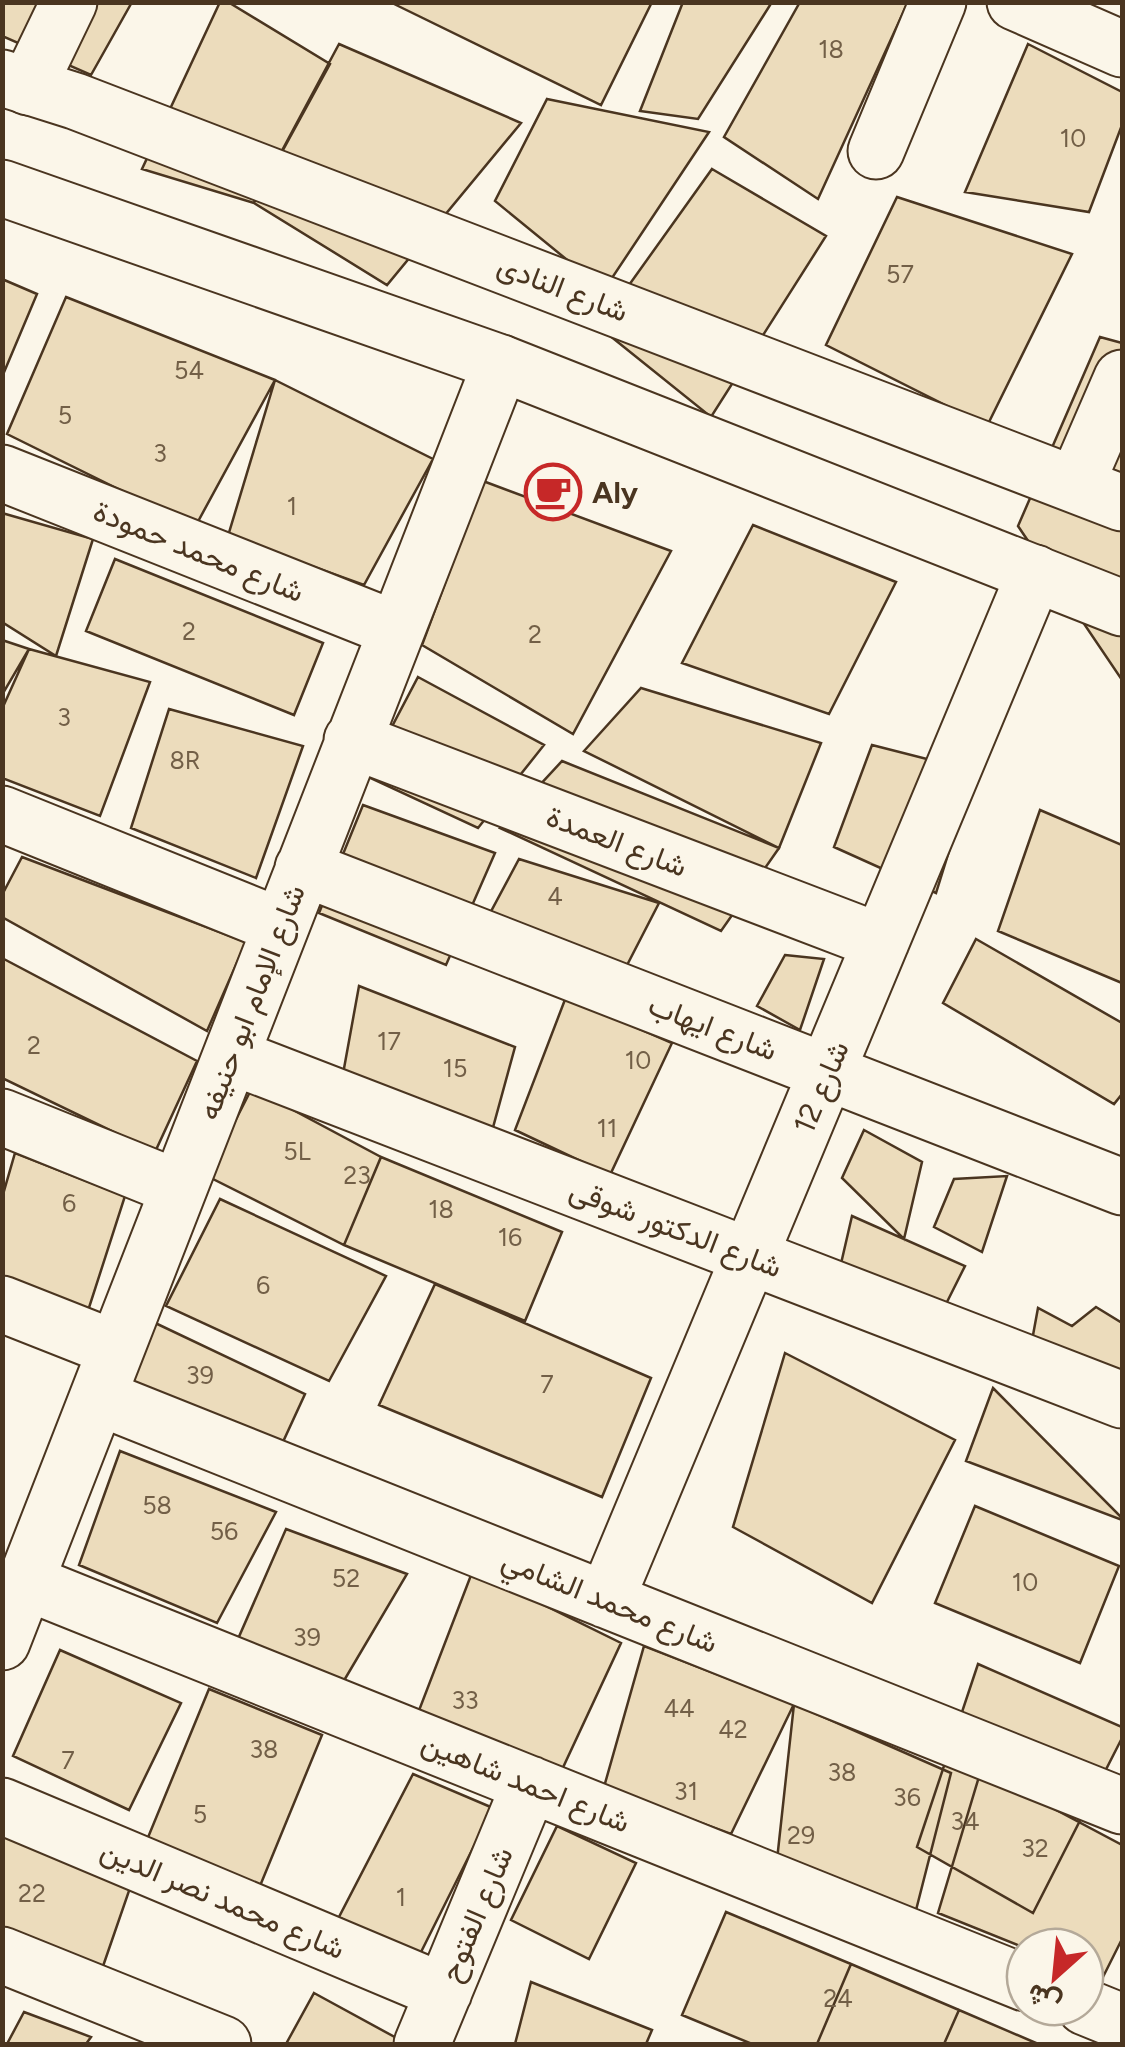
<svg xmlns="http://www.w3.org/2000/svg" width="1125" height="2047" font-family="Figtree,Vazirmatn,sans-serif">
  <rect width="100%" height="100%" fill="#fbf6e9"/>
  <path fill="#ecdcbc" stroke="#4a3520" stroke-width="2.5" d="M 2,2 L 132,2 L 91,75 L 2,36 Z
    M 220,2 L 228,2 L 330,64 L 254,203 L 142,169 Z
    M 390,2 L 652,2 L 601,105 Z
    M 683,2 L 772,2 L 698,119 L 640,111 Z
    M 800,2 L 908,2 L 818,199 L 724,137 Z
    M 339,44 L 521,123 L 387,285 L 254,203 Z
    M 1028,44 L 1122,92 L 1122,125 L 1089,212 L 965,192 Z
    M 547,99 L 709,132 L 604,290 L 495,201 Z
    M 712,169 L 826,236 L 711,417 L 599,327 Z
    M 897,197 L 1072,254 L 987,426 L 826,345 Z
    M 2,279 L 37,294 L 2,377 Z
    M 66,297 L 275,380 L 195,527 L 7,434 Z
    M 1100,337 L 1122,343 L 1122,680 L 1018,526 Z
    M 275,380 L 433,459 L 364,585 L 228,536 Z
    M 483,481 L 671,551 L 573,734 L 422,645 Z
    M 2,513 L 93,539 L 56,656 L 2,622 Z
    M 753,525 L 896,582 L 829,714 L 682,663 Z
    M 115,559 L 323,643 L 294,715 L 86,631 Z
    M 2,640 L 29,649 L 2,695 Z
    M 29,649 L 150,682 L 100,816 L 2,778 L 2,709 Z
    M 418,677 L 544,745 L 478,828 L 366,776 Z
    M 641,688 L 821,743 L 779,848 L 584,751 Z
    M 169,709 L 303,746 L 256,878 L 131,828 Z
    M 872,745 L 974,771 L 936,893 L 834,847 Z
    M 562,761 L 779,848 L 721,931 L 500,828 Z
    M 363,805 L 495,853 L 446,965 L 319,913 Z
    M 1040,810 L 1122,845 L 1122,983 L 998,931 Z
    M 22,857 L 246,942 L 207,1031 L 2,917 L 2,895 Z
    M 519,859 L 659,903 L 624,971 L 465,960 Z
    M 976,939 L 1122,1023 L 1122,1094 L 1114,1104 L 943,1003 Z
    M 785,955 L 824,959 L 800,1030 L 757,1006 Z
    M 2,958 L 197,1061 L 155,1152 L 2,1078 Z
    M 359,986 L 515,1047 L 483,1164 L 343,1074 Z
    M 566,997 L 672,1043 L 610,1175 L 515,1130 Z
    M 252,1088 L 381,1157 L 344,1245 L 207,1176 Z
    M 864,1130 L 922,1162 L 904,1239 L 842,1178 Z
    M 15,1153 L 125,1196 L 86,1317 L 2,1277 L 2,1198 Z
    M 381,1157 L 562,1232 L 525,1321 L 344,1245 Z
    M 1007,1176 L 982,1252 L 934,1227 L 954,1179 Z
    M 220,1199 L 386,1276 L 329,1381 L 166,1306 Z
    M 852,1216 L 965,1266 L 943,1310 L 840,1268 Z
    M 435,1284 L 651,1378 L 602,1497 L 379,1405 Z
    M 1096,1307 L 1122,1323 L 1122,1379 L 1031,1346 L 1038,1308 L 1072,1326 Z
    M 151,1321 L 305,1394 L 276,1457 L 121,1383 Z
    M 785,1353 L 955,1440 L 872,1603 L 733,1527 Z
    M 993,1388 L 1122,1518 L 1122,1520 L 966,1461 Z
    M 120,1451 L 276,1512 L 217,1623 L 79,1565 Z
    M 975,1506 L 1119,1566 L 1080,1663 L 935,1603 Z
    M 286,1529 L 407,1574 L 339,1689 L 238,1639 Z
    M 473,1570 L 621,1643 L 559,1776 L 418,1713 Z
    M 644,1646 L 794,1704 L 731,1834 L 604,1787 Z
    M 60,1650 L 181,1703 L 129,1810 L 13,1756 Z
    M 978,1664 L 1122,1727 L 1122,1738 L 1033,1913 L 917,1847 Z
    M 209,1689 L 322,1735 L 255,1898 L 142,1852 Z
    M 794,1704 L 951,1773 L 914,1918 L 777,1860 Z
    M 981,1770 L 1122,1845 L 1122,1939 L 1102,1979 L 1085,1972 L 1085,1947 L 1025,1948 L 938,1913 Z
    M 413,1774 L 493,1808 L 418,1958 L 339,1917 Z
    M 557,1826 L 636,1863 L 589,1959 L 511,1920 Z
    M 2,1834 L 130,1888 L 101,1972 L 2,1932 Z
    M 726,1912 L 851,1964 L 817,2044 L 752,2044 L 682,2015 Z
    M 851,1964 L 959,2010 L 944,2044 L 817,2044 Z
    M 531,1982 L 652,2030 L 646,2044 L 515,2044 Z
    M 314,1993 L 402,2041 L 400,2044 L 286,2044 Z
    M 959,2010 L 1036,2043 L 1035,2044 L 944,2044 Z
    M 24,2012 L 91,2037 L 86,2044 L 7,2044 Z"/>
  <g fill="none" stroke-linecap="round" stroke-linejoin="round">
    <g stroke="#4a3520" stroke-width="59">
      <path id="street" d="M 1015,2 L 1122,49
        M 28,87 L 69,2
        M 876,151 L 938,2
        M 2,473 L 395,629
        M 1076,484 L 1122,378
        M 352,740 L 881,942
        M 2,814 L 280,926
        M 303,868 L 1122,1187
        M 231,1056 L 1122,1400
        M 2,1117 L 178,1188
        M 2,1304 L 116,1349
        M 98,1397 L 1122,1806
        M 26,1582 L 1025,1983
        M 606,1600 L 1035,573
        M 2,1642 L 501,363
        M 2,1806 L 444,1992
        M 2,1955 L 223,2044
        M 1085,2007 L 1122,2022
        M 422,2044 L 530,1784"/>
    </g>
    <g stroke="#4a3520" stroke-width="59">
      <path id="secondary" d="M 2,78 L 75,101 L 1122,503
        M 2,188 L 501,363 L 1122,608"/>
    </g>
    <use href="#street" stroke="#fbf6e9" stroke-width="55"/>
    <use href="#secondary" stroke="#fbf6e9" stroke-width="55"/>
  </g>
  <defs>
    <g id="cafe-ring" transform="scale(2.875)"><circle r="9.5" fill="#fbf6e9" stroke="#c62828" stroke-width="1.5"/><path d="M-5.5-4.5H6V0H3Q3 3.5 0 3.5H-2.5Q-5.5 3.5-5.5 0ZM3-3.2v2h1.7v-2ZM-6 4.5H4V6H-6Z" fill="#c62828"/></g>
  </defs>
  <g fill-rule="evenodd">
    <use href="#cafe-ring" x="553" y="492"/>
  </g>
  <g text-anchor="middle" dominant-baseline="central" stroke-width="8" stroke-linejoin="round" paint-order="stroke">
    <g font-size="25" fill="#725f47">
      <text x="831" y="49">18</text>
      <text x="1073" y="138">10</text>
      <text x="900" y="274">57</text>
      <text x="189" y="370">54</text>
      <text x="65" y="415">5</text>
      <text x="160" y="453">3</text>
      <text x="292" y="506">1</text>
      <text x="189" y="631">2</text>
      <text x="535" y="634">2</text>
      <text x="64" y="717">3</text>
      <text x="185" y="760">8R</text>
      <text x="555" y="896">4</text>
      <text x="389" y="1041">17</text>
      <text x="34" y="1045">2</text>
      <text x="638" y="1060">10</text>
      <text x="455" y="1068">15</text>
      <text x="607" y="1128">11</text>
      <text x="297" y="1151">5L</text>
      <text x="357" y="1175">23</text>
      <text x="69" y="1203">6</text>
      <text x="441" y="1209">18</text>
      <text x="510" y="1237">16</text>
      <text x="263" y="1285">6</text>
      <text x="200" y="1375">39</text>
      <text x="547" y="1384">7</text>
      <text x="157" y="1505">58</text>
      <text x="224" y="1531">56</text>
      <text x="346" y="1578">52</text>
      <text x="1025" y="1582">10</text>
      <text x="307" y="1637">39</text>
      <text x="465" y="1700">33</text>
      <text x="679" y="1708">44</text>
      <text x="733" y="1729">42</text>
      <text x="264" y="1749">38</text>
      <text x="68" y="1760">7</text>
      <text x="842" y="1772">38</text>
      <text x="686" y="1791">31</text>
      <text x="907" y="1797">36</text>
      <text x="200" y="1814">5</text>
      <text x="965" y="1821">34</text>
      <text x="801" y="1835">29</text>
      <text x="1035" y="1848">32</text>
      <text x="32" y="1893">22</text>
      <text x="401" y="1897">1</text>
      <text x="838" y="1998">24</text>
    </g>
    <g font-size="30" fill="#4a3520" stroke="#fbf6e9">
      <text transform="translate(563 288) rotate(21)">شارع النادى</text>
      <text transform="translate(199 551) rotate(22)">شارع محمد حمودة</text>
      <text transform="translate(617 841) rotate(21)">شارع العمدة</text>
      <text transform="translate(251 1002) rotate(-69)">شارع الإمام ابو حنيفه</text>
      <text transform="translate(713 1027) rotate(21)">شارع ايهاب</text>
      <text transform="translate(821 1087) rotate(-67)">شارع 12</text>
      <text transform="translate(676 1228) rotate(21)">شارع الدكتور شوقى</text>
      <text transform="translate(610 1601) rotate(22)">شارع محمد الشامي</text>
      <text transform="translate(526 1782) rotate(22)">شارع احمد شاهين</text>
      <text transform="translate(223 1899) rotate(23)">شارع محمد نصر الدين</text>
      <text transform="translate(476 1914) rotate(-67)">شارع الفتوح</text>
    </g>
    <g font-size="30" font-weight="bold" fill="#4a3520" stroke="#fbf6e9" text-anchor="start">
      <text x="592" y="492">Aly</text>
    </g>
  </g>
  <rect width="1125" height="2047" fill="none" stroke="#4a3520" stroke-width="10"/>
  <g transform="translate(1055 1977) rotate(207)"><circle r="48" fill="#fbf6e9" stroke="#b4a999" stroke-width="2.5"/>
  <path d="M0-8L18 38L0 25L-18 38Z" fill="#c62828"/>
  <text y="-15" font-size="28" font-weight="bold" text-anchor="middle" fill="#4a3520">ش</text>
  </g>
</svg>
